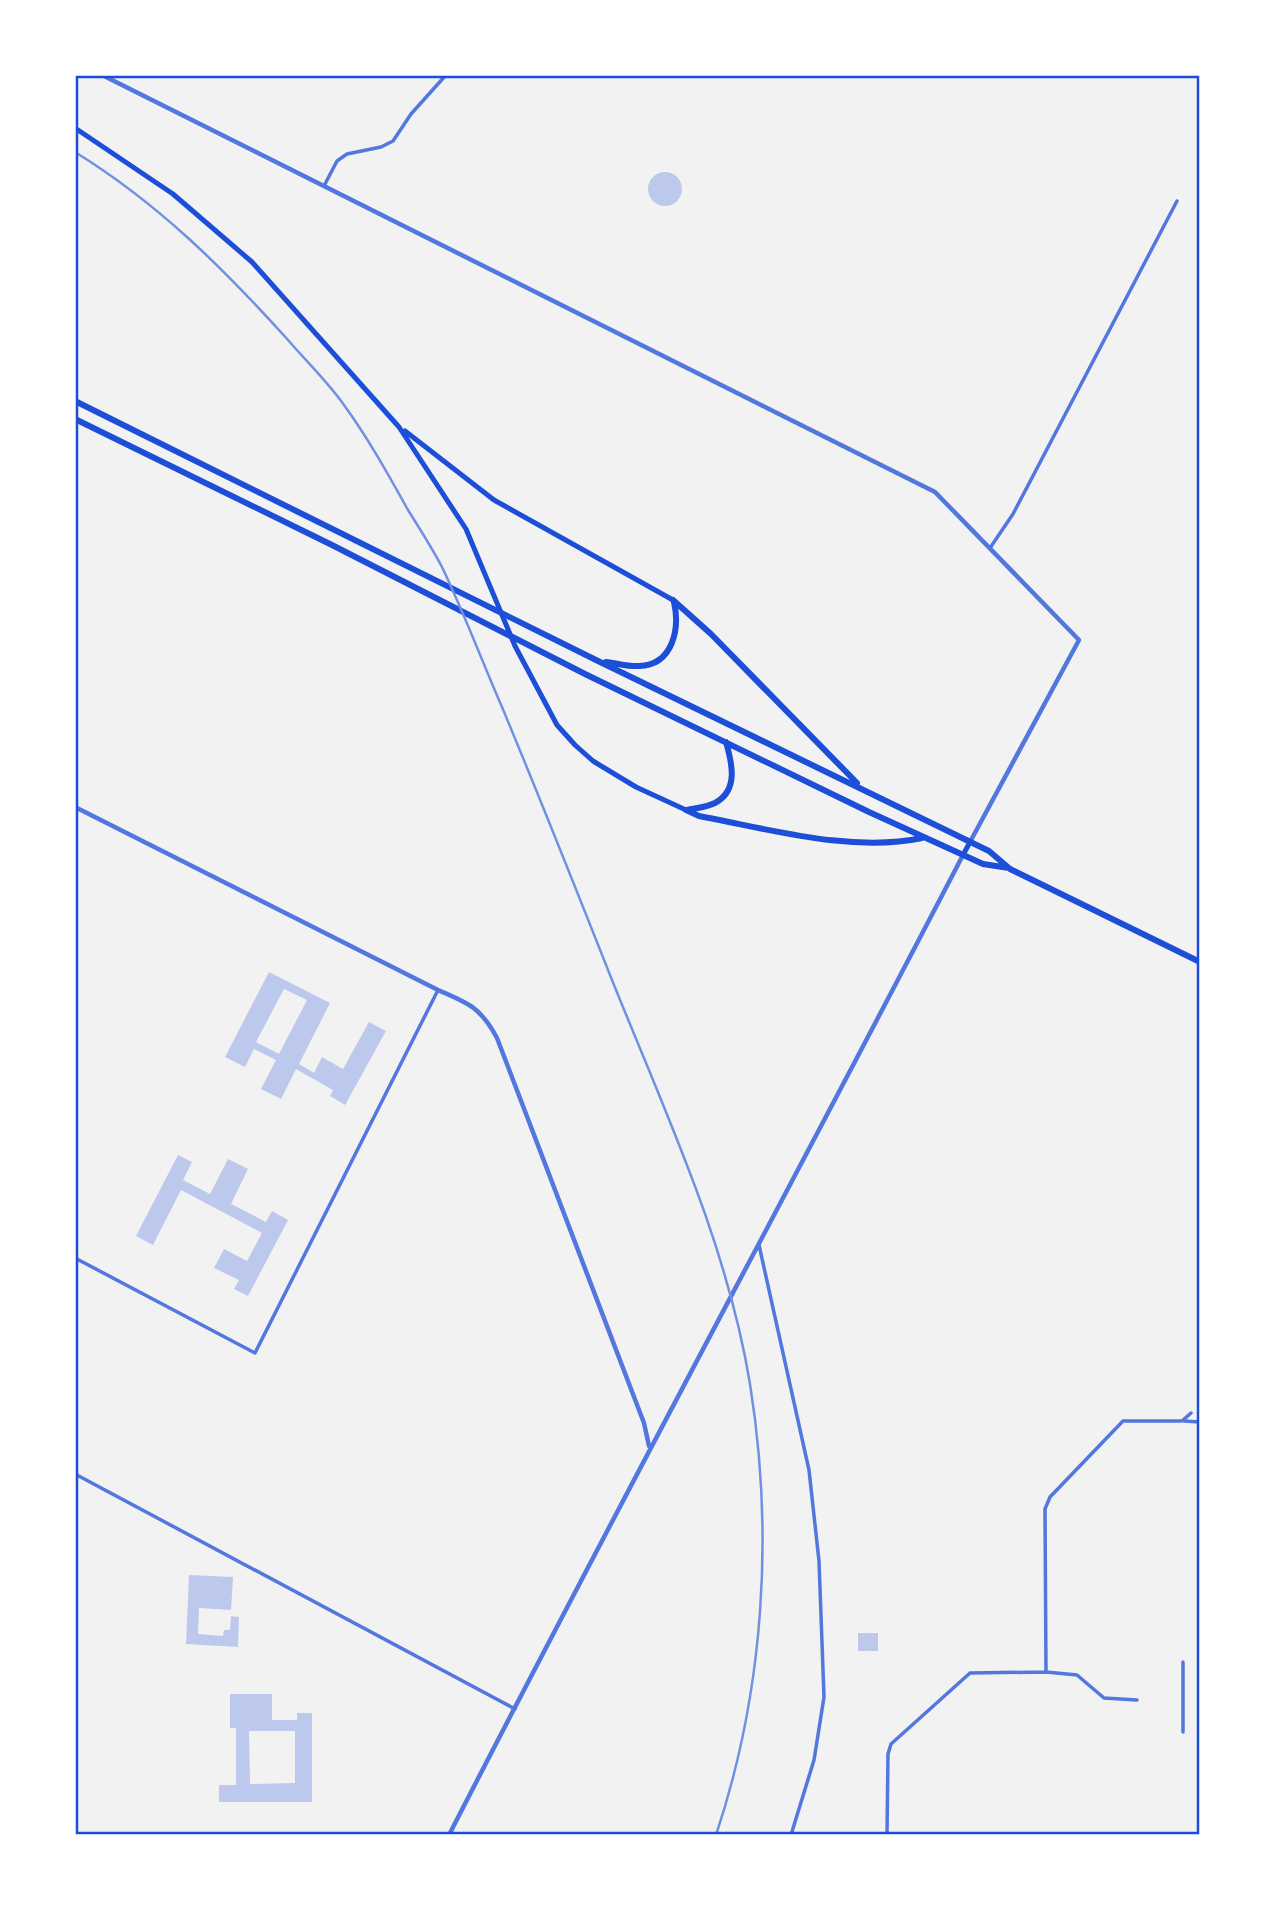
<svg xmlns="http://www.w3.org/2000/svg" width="1275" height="1910" font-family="'Roboto Condensed',sans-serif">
  <rect width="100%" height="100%" fill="#f2f2f2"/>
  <path fill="#bdc9ec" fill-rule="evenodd" d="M648 189a17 17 0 1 1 34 0a17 17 0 1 1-34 0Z
    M 269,972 L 330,1003 L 299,1064 L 314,1073 L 322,1057 L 343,1069 L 369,1022 L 386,1031 L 345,1105 L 330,1096 L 333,1090 L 296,1069 L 281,1099 L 261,1089 L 276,1060 L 254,1049 L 245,1067 L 225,1057 ZM 284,989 L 307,1000 L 279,1054 L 256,1042 Z
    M 178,1155 L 192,1162 L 183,1180 L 210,1194 L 228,1159 L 248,1169 L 231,1204 L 266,1222 L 272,1211 L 288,1220 L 248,1296 L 234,1289 L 239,1280 L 214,1268 L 224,1249 L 247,1261 L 262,1233 L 181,1190 L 153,1245 L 136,1236 Z
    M 189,1575 L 233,1577 L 231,1610 L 199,1608 L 198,1634 L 223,1636 L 224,1630 L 230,1630 L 231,1616 L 239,1617 L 238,1647 L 186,1644 Z
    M 858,1633 L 878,1633 L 878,1651 L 858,1651 Z
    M 230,1694 L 272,1694 L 272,1720 L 297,1720 L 297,1713 L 312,1713 L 312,1802 L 219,1802 L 219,1785 L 236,1785 L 236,1728 L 230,1728 ZM 249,1731 L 295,1731 L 295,1783 L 250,1784 Z"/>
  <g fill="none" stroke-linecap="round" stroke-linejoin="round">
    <path stroke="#5277de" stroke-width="3.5" d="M 324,186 L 337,161 L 347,154 L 381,147 L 393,141 L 411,114 L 446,75
      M 990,548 L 1013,514 L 1177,201
      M 759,1245 L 809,1470 L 819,1561 L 824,1697 L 814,1760 L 791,1835
      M 75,1258 L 255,1353 L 438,990
      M 1184,1421 L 1200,1422
      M 75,1474 L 515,1709
      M 1183,1662 L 1183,1732
      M 1046,1672 L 1077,1675 L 1104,1698 L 1137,1700
      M 887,1835 L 888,1754 L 891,1744 L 970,1673 L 1046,1672 L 1045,1509 L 1050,1497 L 1123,1421 L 1182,1421 L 1191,1413"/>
    <path stroke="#5277de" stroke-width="4.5" d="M 102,75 L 935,492 L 1079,640 L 970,842
      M 75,807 L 438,990 C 469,1003 481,1008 497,1038 L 644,1423 L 649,1446
      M 449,1835 C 617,1507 793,1183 963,855"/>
    <path stroke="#1d4ed8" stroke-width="5" d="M 75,128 L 173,194 L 252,262 L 399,427 L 466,529 L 515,646 L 557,725 L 575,745 L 593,761 L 636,787 L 686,810
      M 405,431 L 494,500 L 673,600
      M 963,855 L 970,842"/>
    <path stroke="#1d4ed8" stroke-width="6" d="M 75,401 L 596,660 L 989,851 L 1010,869 L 1200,962
      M 75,419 L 332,545 L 585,674 L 869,812 L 983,864 L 1009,868
      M 673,600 L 711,634 L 857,783
      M 606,662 C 617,663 628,667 639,666 C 673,665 680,629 674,602
      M 686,810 L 699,816 C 769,829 852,853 922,838
      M 687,810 C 696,808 707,807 715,803 C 739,790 732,763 726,742"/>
    <path stroke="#7290e2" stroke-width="2.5" d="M 75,152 C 159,204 223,268 288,340 C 306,361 328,382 344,405 C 368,438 388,474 408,510 C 420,529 432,548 442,567 C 464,613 482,661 502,707 C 540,798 576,889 612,980 C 665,1112 727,1243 750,1384 C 774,1534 764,1691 716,1835"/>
  </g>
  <rect width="1275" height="1910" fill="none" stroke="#ffffff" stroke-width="154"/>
  <rect x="77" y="77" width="1121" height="1756" fill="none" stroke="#1d4ed8" stroke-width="2.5"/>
</svg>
